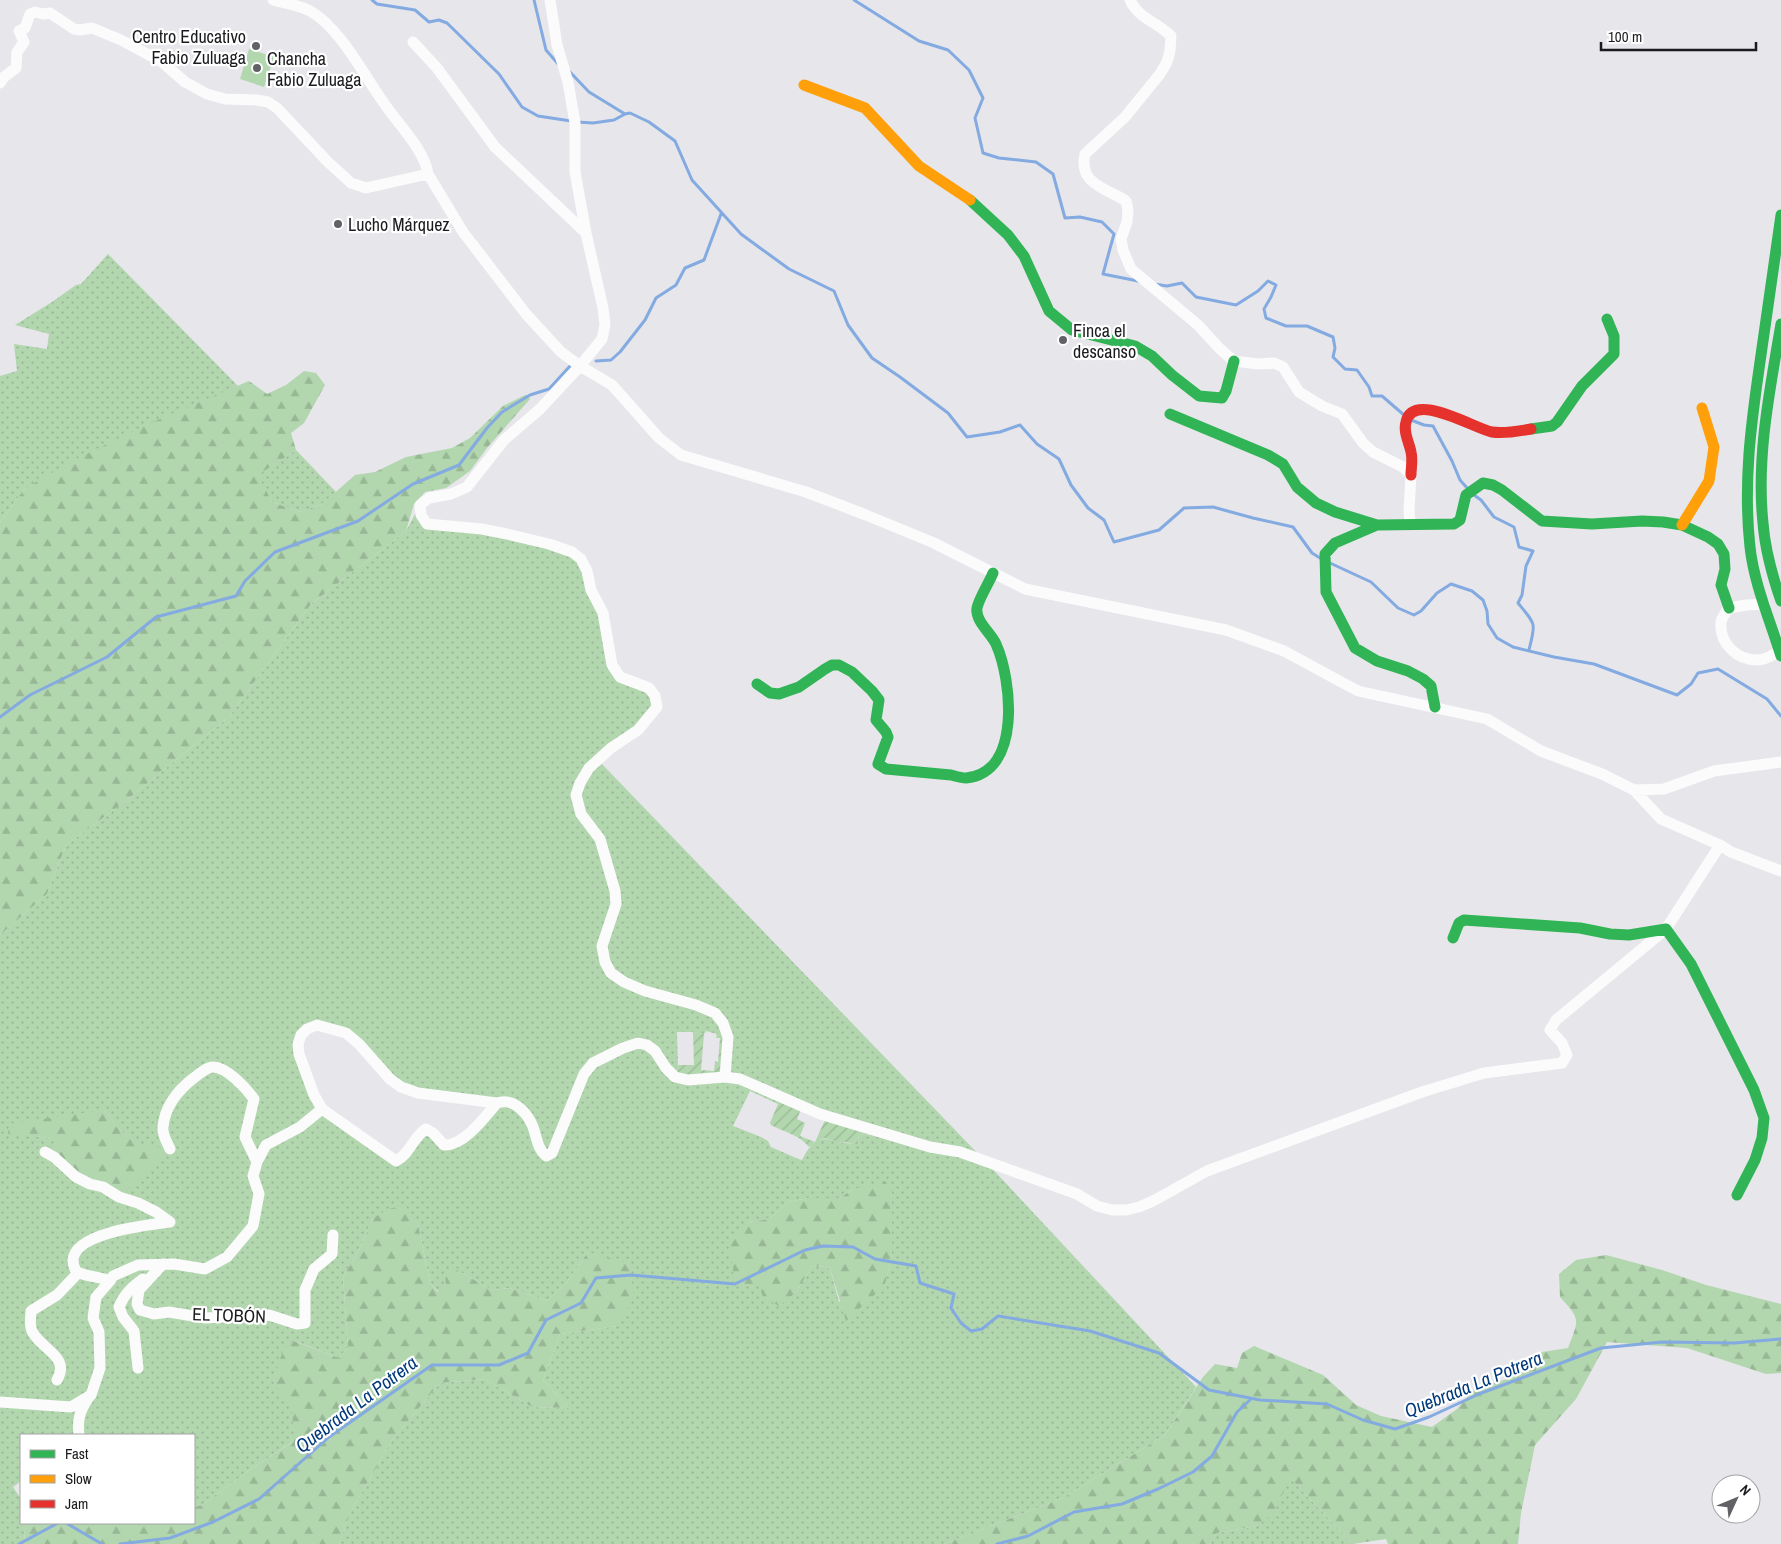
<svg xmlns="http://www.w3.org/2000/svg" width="1781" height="1544" font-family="'Archivo Narrow',sans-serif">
  <defs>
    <pattern id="grass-dots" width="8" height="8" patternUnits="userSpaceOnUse" patternTransform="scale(1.25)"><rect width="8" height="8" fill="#b2d6ae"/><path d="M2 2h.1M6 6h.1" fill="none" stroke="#98b795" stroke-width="1.8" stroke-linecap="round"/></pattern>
    <pattern id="forest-firs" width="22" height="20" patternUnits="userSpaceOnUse" patternTransform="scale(1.25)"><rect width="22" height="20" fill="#b2d6ae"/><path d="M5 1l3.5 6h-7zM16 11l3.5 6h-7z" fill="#98b795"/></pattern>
    <pattern id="garden-furrows" width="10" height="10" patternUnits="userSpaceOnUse" patternTransform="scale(1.25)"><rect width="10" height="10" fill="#b2d6ae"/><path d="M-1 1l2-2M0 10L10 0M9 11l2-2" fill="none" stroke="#98b795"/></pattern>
  </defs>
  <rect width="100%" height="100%" fill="#e6e6eb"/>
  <path fill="url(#grass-dots)" fill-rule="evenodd" d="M 108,254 L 238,386 L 24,489 L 0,523 L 0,376 L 17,371 L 14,344 L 47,349 L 49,334 L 15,325 L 52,302 L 76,285 L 81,284 Z
    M 296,450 L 336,492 L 322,504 L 300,512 L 272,502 L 257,475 Z
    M 420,505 L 427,524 L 482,529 L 581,559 L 620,677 L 649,688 L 657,707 L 598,760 L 985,1161 L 1196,1387 L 1165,1435 L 1063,1498 L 944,1544 L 339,1544 L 350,1513 L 392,1440 L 440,1383 L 485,1379 L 532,1407 L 569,1408 L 543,1380 L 560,1334 L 617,1326 L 588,1252 L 567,1282 L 547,1301 L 510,1288 L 492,1290 L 457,1270 L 446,1285 L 439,1292 L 430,1283 L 418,1224 L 373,1218 L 360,1248 L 343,1277 L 348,1347 L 339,1358 L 295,1341 L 273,1381 L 293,1410 L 295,1440 L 251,1469 L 202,1505 L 194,1507 L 194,1435 L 21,1435 L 21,1481 L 13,1487 L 21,1499 L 21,1523 L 29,1523 L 25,1529 L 24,1541 L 26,1544 L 0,1544 L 0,935 L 47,894 L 66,845 L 123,803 L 229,717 L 311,604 L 406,531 ZM 317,1025 L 359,1044 L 401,1087 L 499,1104 L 451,1145 L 420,1132 L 396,1161 L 322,1109 L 298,1045 ZM 706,1031 L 728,1037 L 725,1077 L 675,1076 L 678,1065 L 677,1032 L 693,1032 L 704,1034 ZM 757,1087 L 881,1134 L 859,1135 L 858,1145 C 851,1143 845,1143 838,1142 C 833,1142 830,1139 825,1139 C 813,1138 807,1151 802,1160 L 796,1158 L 771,1147 L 768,1141 L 761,1137 L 733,1126 L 750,1091 ZM 104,1110 L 123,1133 L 140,1146 L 169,1149 L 45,1152 L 57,1140 L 36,1136 ZM 853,1189 L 892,1191 L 892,1254 L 885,1285 L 839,1302 L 830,1268 L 813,1265 L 796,1292 L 759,1285 L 748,1222 L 764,1220 L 773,1216 L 788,1202 L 809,1198 L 840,1198 Z
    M 1290,1478 L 1353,1544 L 1210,1544 L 1217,1533 L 1257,1526 Z"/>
  <path fill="url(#forest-firs)" d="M 304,371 L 316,373 L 325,385 L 304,423 L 291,433 L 296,450 L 258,475 L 272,502 L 300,512 L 322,504 L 355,475 L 375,472 L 406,457 L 452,448 L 470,438 L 503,406 L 525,395 L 528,395 L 530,399 L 487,448 L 470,471 L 446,488 L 425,492 L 414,504 L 406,531 L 311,604 L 229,717 L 123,803 L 66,845 L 47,894 L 0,935 L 0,523 L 24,489 L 76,459 L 155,421 L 249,381 L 267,394 L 286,385 Z
    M 104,1110 L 123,1133 L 140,1145 L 170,1149 L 119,1197 L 45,1152 L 56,1140 L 36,1136 L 8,1134 L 9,1124 Z
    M 885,1181 L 892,1191 L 892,1254 L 885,1285 L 846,1321 L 830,1268 L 813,1265 L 796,1292 L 779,1306 L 763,1297 L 759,1285 L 735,1284 L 729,1240 L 748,1222 L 764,1220 L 773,1216 L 788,1202 L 809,1198 L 840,1198 L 853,1189 Z
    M 405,1205 L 418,1224 L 430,1283 L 438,1292 L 446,1285 L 445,1273 L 457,1270 L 492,1290 L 510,1288 L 547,1301 L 567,1282 L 588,1252 L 630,1264 L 634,1298 L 617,1326 L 560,1334 L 543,1380 L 569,1408 L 532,1407 L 485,1379 L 440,1383 L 392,1440 L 350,1513 L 339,1544 L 26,1544 L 24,1541 L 25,1529 L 29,1523 L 194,1523 L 194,1507 L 202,1505 L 251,1469 L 294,1441 L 292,1410 L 273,1382 L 283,1350 L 294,1341 L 339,1358 L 348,1347 L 343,1277 L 360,1248 L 373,1218 L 389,1209 Z
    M 1606,1255 L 1662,1270 L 1706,1285 L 1781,1304 L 1781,1373 L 1766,1374 L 1687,1348 L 1607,1342 L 1576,1399 L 1535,1445 L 1521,1513 L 1518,1544 L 1388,1544 L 1386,1539 L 1353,1544 L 1290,1478 L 1273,1514 L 1257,1526 L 1217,1533 L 1210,1544 L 944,1544 L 1063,1498 L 1165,1435 L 1203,1377 L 1215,1364 L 1237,1368 L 1242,1353 L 1254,1346 L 1323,1375 L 1356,1405 L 1381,1416 L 1432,1427 L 1457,1409 L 1474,1389 L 1507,1379 L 1516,1375 L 1536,1353 L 1568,1348 C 1579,1319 1581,1320 1560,1297 L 1559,1274 L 1576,1260 Z"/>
  <path fill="url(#garden-furrows)" fill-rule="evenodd" d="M 693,1032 L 704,1034 L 701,1070 L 714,1071 L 715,1061 L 718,1062 L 720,1038 L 716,1038 L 717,1033 L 728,1037 L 725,1077 L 675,1077 L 678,1065 L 694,1065 Z
    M 757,1087 L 883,1133 L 859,1135 L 858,1145 L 845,1142 L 837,1142 L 824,1138 L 815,1142 L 809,1147 C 800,1135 784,1132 771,1125 L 770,1123 L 778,1104 L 750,1091 ZM 801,1109 L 825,1120 L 815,1142 L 800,1136 L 805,1123 L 797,1119 Z"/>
  <path fill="#b2d6ae" d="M 249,49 L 274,57 L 264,87 L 240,79 Z"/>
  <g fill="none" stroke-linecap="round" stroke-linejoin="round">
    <path stroke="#83aae1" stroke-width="3" d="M 372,0 L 377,4 L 415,10 L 429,22 L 439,20 L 447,23 L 499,74 L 522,107 L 538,116 L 571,121
      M 534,0 L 546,50 L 559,65
      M 854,0 L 919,41 L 948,50 L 969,70 L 983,98 L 975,118 L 983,153 L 999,158 L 1036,162 L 1053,174 L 1065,218 L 1080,217 L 1102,222 L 1114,234 L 1103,274 L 1138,281
      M 569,71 L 589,92 L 625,114
      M 577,122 L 593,123 L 614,120 L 625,114 L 630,113 L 649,122 L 675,141 L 692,180 L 741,234 L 789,269 L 834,291 L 848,325 L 872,358 L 900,377 L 948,413 L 967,437 L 1000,432 L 1020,425 L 1037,444 L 1059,459 L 1071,485 L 1088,508 L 1104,520 L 1114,542 L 1159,530 L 1184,508 L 1213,507 L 1253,518 L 1293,527 L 1312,553 L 1320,558
      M 1154,284 L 1167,286 L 1182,283 L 1196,297 L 1236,305 L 1258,291 L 1268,281 L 1276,285 L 1271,297 L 1264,309 L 1266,318 L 1286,326 L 1307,326 L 1333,337 L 1335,348 L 1333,357 L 1345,369 L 1357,370 L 1369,387 L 1372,396 L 1382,396 L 1404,415
      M 596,361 L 611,360 L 620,352 L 645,320 L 656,298 L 676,285 L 685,268 L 704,260 L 721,214
      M 1411,420 L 1424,425 L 1433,426 L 1452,461 L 1460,480 L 1468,489
      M 1474,495 L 1481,500 L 1494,517 L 1514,527 L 1519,547 L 1533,551 L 1526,566 L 1522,595 L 1518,603 C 1536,625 1536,622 1529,650
      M 1330,563 L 1371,582 L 1398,608 L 1414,615 L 1421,611 L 1437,593 L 1451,584 L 1472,591 L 1483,600 L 1487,611 L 1488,624 L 1497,638 L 1513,647 L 1554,657 L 1594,664 L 1677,695 L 1691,684 L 1698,673 L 1718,669 L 1767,699 L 1781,716
      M 0,717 L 30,695 L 107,657 L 156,617 L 236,596 L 245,581 L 275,552 L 358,521 L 413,484 L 459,465 L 487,428 L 502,412 L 530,395 L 549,389 L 570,366
      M 66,1523 L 102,1544
      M 19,1544 L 58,1523
      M 120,1544 L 170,1538 L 213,1522 L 259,1499 L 329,1437 L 432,1365 L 499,1365 L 528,1353 L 546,1320 L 581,1303 L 596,1278 L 631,1275 L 735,1284 L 805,1250 L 823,1246 L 853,1247 L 875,1259 L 916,1266 L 920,1283 L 954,1294 L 951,1308 L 961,1323 L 971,1331 L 982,1329 L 998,1316 L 1090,1331 L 1159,1353 L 1209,1390 L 1260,1400 L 1327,1404 L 1363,1420 L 1395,1429 L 1429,1417 L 1479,1394 L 1601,1348 L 1662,1342 L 1735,1343 L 1781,1339
      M 997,1544 L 1028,1536 L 1074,1512 L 1122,1504 L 1158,1489 L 1193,1472 L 1212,1456 L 1237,1412 L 1251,1399"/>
    <path stroke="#fbfbfc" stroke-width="11" d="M 273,0 C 285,3 299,5 310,11 C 340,27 366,79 386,106 C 399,125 425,151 428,174 L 463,232 L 526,314 L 561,352 L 580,366 L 612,385 L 659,438 L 681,455 L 806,492 L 866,515 L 934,543 L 1025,589 L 1226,630 L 1284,651 L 1358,691 L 1487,719 L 1541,751 L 1602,774 L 1634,790 L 1664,789 L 1714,771 L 1781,762
      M 550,0 L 557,45 L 568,82 L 575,123 L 575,172 L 586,233 L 603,308 L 605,325 L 602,339 L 580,366 L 540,409 L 504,440 L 467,487 L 451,494 L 429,498 L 420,505 L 421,515 L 427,524 L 482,529 L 507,534 L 549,544 L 572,552 L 581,559 L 587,571 L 591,590 L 603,613 L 612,665 L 620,677 L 649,688 L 655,696 L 657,707 L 638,730 L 611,748 L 589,768 L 580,783 L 576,795 L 581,814 L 600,839 L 615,891 L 616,904 L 602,946 L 605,962 L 611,973 L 624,982 L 645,991 L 696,1005 L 715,1013 L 723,1023 L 728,1037 L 725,1077 L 740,1079 L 820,1114 L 930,1147 L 960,1152 L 985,1161 L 1077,1194 L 1097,1206 L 1112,1210 L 1126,1210 L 1139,1207 L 1153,1201 L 1207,1171 L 1422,1092 L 1484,1073 L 1562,1063 L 1567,1055 L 1562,1043 L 1550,1030 L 1556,1020 L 1666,929 L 1720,845
      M 1130,0 C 1138,18 1157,22 1171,36 L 1170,51 L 1167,62 L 1160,74 L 1125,117 L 1085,154 C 1078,184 1106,188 1126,201 L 1128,210 L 1127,222 L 1121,239 L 1123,250 L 1131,269 L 1198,325 L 1220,349 L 1234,361 L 1258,364 L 1274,363 L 1283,367 L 1299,392 L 1322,406 L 1342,414 L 1363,443 L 1373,452 L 1403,467 L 1411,475 L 1409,510 L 1410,524
      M 413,42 L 437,68 L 495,147 L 586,233
      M 0,83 L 4,77 L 16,68 L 17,52 L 24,42 L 19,31 L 25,28 L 30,14 L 35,12 L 43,14 L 50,13 L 74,29 L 80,30 L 92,28 L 121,40 L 162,62 L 185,82 L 207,94 L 225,99 L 257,100 L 268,102 L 277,108 L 328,162 L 351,183 L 366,188 L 428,174
      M 1765,604 L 1746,605 L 1729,608 C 1726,612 1722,617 1721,622 C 1719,644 1738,661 1759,660 C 1766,659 1775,654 1781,650
      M 1634,790 L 1661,819 L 1720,845 L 1731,852 L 1781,871
      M 497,1103 L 418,1093 L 401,1087 L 390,1079 L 359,1044 L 346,1033 L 317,1025 L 307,1029 L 301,1035 L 298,1044 L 299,1054 L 314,1095 L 322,1109 L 396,1161 C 410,1154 413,1137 426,1129 L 433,1133 L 444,1145 C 464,1146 485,1117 497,1103 C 514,1097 528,1114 533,1127 C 537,1138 537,1148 546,1156 L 552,1153 L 584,1074 L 593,1063 L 623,1048 L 638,1043 L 647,1045 L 655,1051 L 666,1068 L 675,1077 L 688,1080 L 725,1077
      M 170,1149 C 167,1142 162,1135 163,1127 C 165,1105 179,1089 195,1077 C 200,1073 206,1068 212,1067 C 226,1066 246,1088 254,1099 L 245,1137 L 257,1162
      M 45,1152 L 54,1157 L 76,1177 L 90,1184 L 103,1187 L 119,1197 L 138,1203 L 156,1212 L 170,1222 C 148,1225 75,1232 73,1260 C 73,1264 74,1268 76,1271 C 82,1276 101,1277 110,1281
      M 163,1264 L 139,1290 L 137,1304 L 140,1310 L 154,1314 L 169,1312 L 205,1318 L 269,1315 L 297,1324 L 305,1323 L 305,1290 L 314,1269 L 332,1254 L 333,1235
      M 138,1368 L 134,1331 L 123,1317 L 119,1307 C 124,1294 132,1287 143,1279
      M 57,1380 C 71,1356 40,1349 32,1331 C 29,1325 31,1317 31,1311 L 57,1295 L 78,1273
      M 0,1402 L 71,1407 L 91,1395 L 100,1368 L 99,1332 L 93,1318 L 96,1297 L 110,1281 L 113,1276 L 138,1265 L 174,1264 L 205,1269 L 227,1257 L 253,1226 L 259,1194 L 253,1176 L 257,1162 L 266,1145 L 300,1127 L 322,1109
      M 79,1435 C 77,1420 80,1410 89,1397"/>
    <path stroke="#30b455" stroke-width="11" d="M 970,200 L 1008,235 L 1024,256 L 1049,311 L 1072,330 L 1135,346 L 1152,356 L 1172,375 L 1199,396 L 1222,398 L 1226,391 L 1234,361
      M 1781,215 C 1774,264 1767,313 1760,362 C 1751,424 1743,483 1750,547 C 1754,584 1770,620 1781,656
      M 1781,324 C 1770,389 1756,457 1763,523 C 1765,549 1772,575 1781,601
      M 1170,414 L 1268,455 L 1283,464 L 1297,487 L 1316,503 L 1335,512 L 1377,525
      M 1531,429 L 1552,426 L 1557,422 L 1582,386 L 1614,354 L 1614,336 L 1607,319
      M 757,684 L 770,693 L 779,694 L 799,687 L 825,669 L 832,665 L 839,665 L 852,672 L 872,691 L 879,700 L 876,720 L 886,732 L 888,737 L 878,764 L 886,769 C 908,771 929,773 951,775 C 955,776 961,778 966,778 C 1022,773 1012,680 996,644 C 991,633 975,621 977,608 C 979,598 989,583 993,573
      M 1435,707 L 1431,686 L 1423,679 L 1408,671 L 1377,661 L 1355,648 L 1326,592 L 1325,554 L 1335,543 L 1377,525 L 1454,524 L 1460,520 L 1466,495 L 1483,483 L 1493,485 L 1502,490 L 1542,521 L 1592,524 L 1642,521 L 1663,522 L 1682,525 L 1708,537 L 1718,544 L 1724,554 L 1725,569 L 1721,585 L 1729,608
      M 1453,938 L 1459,923 L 1464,920 L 1580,928 L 1610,934 L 1629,935 L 1666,929 L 1691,964 L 1754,1090 L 1764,1118 L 1762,1138 L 1755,1160 L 1737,1195"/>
    <path stroke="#ff9f0a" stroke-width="11" d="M 804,85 L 865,108 L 919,166 L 970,200
      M 1682,525 L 1709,481 L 1714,447 L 1702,408"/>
    <path stroke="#e5322d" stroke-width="11" d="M 1411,475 C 1411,467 1413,460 1411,452 C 1409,442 1403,432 1406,422 C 1413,390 1475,429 1492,432 C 1505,434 1518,431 1531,429"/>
  </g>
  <g fill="#616266" stroke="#fff" stroke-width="2">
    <circle cx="256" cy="46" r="5"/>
    <circle cx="257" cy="68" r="5"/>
    <circle cx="338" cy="224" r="5"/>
    <circle cx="1063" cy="340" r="5"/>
  </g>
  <g text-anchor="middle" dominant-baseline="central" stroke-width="4.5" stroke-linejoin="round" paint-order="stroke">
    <g font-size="18" fill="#1a1b1e" stroke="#fff" text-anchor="start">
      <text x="246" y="36" text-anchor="end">Centro Educativo<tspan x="246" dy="21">Fabio Zuluaga</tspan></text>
      <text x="267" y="58">Chancha<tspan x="267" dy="21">Fabio Zuluaga</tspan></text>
      <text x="348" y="224">Lucho Márquez</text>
      <text x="1073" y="330">Finca el<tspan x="1073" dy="21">descanso</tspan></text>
    </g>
    <g font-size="18" fill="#1a1b1e" stroke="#fff">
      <text transform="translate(229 1315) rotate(2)">EL TOBÓN</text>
    </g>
    <g font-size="19" font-style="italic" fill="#003a7d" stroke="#fff">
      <text transform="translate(1473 1384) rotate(-22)">Quebrada La Potrera</text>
      <text transform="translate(356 1404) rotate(-37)">Quebrada La Potrera</text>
    </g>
  </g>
  <rect x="20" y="1434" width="175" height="90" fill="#ffffff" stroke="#a3a4a5"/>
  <rect x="30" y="1450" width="25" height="8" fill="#30b455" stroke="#a3a4a5"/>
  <text x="65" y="1459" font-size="15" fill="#1a1b1e">Fast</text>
  <rect x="30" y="1475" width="25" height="8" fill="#ff9f0a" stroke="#a3a4a5"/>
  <text x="65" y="1484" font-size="15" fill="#1a1b1e">Slow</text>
  <rect x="30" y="1500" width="25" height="8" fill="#e5322d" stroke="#a3a4a5"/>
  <text x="65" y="1509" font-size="15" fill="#1a1b1e">Jam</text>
  <g transform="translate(1736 1499) rotate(46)"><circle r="24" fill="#ffffff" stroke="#a3a4a5"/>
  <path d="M0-4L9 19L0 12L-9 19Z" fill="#616266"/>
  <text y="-8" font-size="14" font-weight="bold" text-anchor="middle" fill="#1a1b1e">N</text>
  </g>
  <path d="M1601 42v8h155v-8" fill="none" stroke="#1a1b1e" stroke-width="2.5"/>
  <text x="1608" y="42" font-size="15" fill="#1a1b1e" stroke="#ffffff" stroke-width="4" paint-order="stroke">100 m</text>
</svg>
